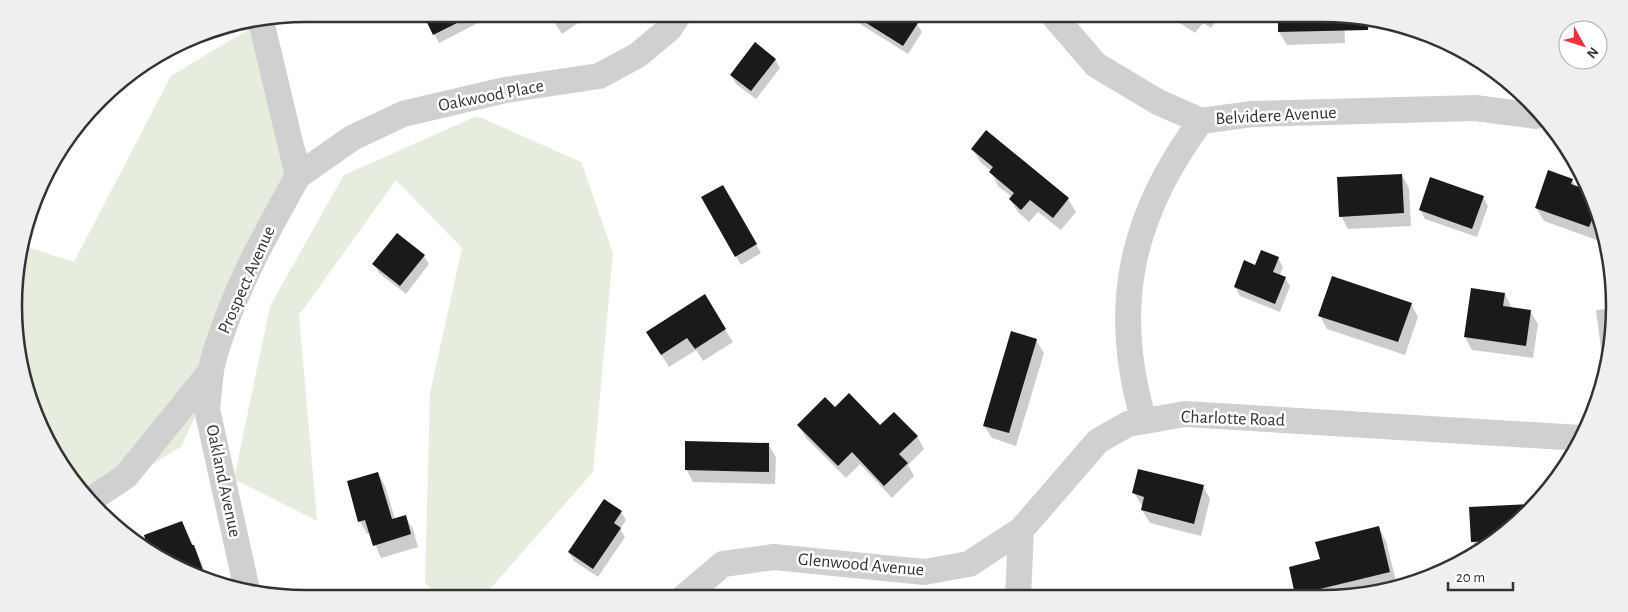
<svg xmlns="http://www.w3.org/2000/svg" width="1628" height="612" font-family="'Alegreya Sans',sans-serif">
  <rect width="100%" height="100%" fill="#fff"/>
  <path fill="#e6ecde" d="M 262,21 L 311,164 L 181,447 L 93,500 L 63,468 L 19,363 L 16,268 L 24,246 L 74,262 L 171,76 Z
    M 477,116 L 581,162 L 613,253 L 593,472 L 482,598 L 442,598 L 425,583 L 430,393 L 462,248 L 396,180 L 299,315 L 317,521 L 234,479 L 270,306 L 344,175 Z"/>
  <path fill="#0003" d="M 424,14 L 473,14 L 478,23 L 439,43 Z
    M 549,14 L 591,14 L 562,34 Z
    M 853,14 L 901,14 L 917,24 L 922,32 L 908,54 L 857,22 Z
    M 1166,14 L 1221,14 L 1211,28 L 1203,23 L 1195,33 Z
    M 1279,14 L 1322,14 L 1344,17 L 1345,43 L 1287,45 L 1279,32 Z
    M 1397,24 L 1398,24 L 1428,39 L 1402,34 Z
    M 775,59 L 780,68 L 756,99 L 736,84 L 731,75 Z
    M 987,132 L 1068,199 L 1076,212 L 1061,230 L 1038,212 L 1029,222 L 1018,212 L 1010,199 L 1012,197 L 998,186 L 991,171 L 980,162 L 973,149 Z
    M 1402,175 L 1409,188 L 1411,226 L 1348,229 L 1341,216 Z
    M 1572,180 L 1576,187 L 1585,190 L 1599,232 L 1597,240 L 1544,221 L 1536,208 Z
    M 723,186 L 761,253 L 741,265 L 703,198 Z
    M 1483,197 L 1488,206 L 1477,237 L 1425,219 L 1420,210 Z
    M 424,256 L 429,264 L 406,294 L 379,273 L 374,264 Z
    M 1278,258 L 1283,267 L 1280,275 L 1285,278 L 1290,286 L 1280,312 L 1240,296 L 1235,287 L 1256,266 Z
    M 1505,294 L 1512,308 L 1530,311 L 1538,324 L 1533,358 L 1472,350 L 1465,337 Z
    M 704,296 L 733,342 L 703,361 L 696,350 L 669,367 L 655,345 Z
    M 1411,304 L 1418,317 L 1405,355 L 1327,329 L 1320,316 Z
    M 1609,309 L 1606,357 L 1601,349 L 1596,310 Z
    M 1036,340 L 1044,353 L 1016,446 L 992,438 L 984,426 Z
    M 835,408 L 880,427 L 917,436 L 924,449 L 908,465 L 914,476 L 892,498 L 860,464 L 846,478 L 806,438 L 798,425 Z
    M 768,444 L 776,457 L 775,484 L 693,482 L 686,469 Z
    M 378,473 L 385,486 L 395,519 L 405,516 L 413,529 L 418,547 L 381,558 L 370,533 L 367,534 L 360,521 Z
    M 1203,486 L 1210,499 L 1201,536 L 1150,523 L 1142,510 L 1143,507 L 1134,493 Z
    M 621,512 L 626,520 L 620,529 L 625,537 L 598,577 L 574,561 L 569,552 Z
    M 182,522 L 200,559 L 207,577 L 150,549 Z
    M 1515,526 L 1478,550 L 1472,541 Z
    M 1379,528 L 1386,541 L 1397,585 L 1353,596 L 1297,596 L 1290,568 L 1321,560 Z"/>
  <path fill="#1a1a1a" d="M 423,14 L 475,14 L 433,35 Z
    M 852,14 L 903,14 L 918,23 L 903,46 Z
    M 1278,14 L 1322,14 L 1369,20 L 1368,30 L 1278,32 Z
    M 755,42 L 776,59 L 751,91 L 730,75 Z
    M 986,130 L 1069,198 L 1053,218 L 1030,200 L 1021,210 L 1009,199 L 1014,193 L 989,172 L 993,167 L 971,149 Z
    M 1548,170 L 1573,179 L 1571,184 L 1585,189 L 1594,215 L 1589,227 L 1535,208 Z
    M 1402,174 L 1404,213 L 1339,217 L 1337,177 Z
    M 1430,177 L 1484,196 L 1472,229 L 1419,210 Z
    M 723,185 L 757,244 L 735,257 L 701,197 Z
    M 397,233 L 425,255 L 400,286 L 372,264 Z
    M 1261,250 L 1279,257 L 1273,272 L 1286,277 L 1275,304 L 1234,287 L 1244,260 L 1255,265 Z
    M 1332,276 L 1412,303 L 1398,342 L 1318,316 Z
    M 1471,288 L 1505,293 L 1503,306 L 1531,310 L 1526,346 L 1464,337 Z
    M 705,294 L 726,329 L 695,349 L 687,338 L 661,355 L 646,332 Z
    M 1011,331 L 1037,339 L 1009,433 L 983,426 Z
    M 849,393 L 880,425 L 894,412 L 918,436 L 899,454 L 908,463 L 884,486 L 852,452 L 838,466 L 797,425 L 825,397 L 835,407 Z
    M 685,441 L 769,443 L 769,472 L 685,470 Z
    M 1138,469 L 1204,485 L 1194,524 L 1141,510 L 1144,497 L 1132,493 Z
    M 378,472 L 392,519 L 406,515 L 411,534 L 373,546 L 365,520 L 358,522 L 347,481 Z
    M 604,499 L 622,511 L 614,523 L 621,528 L 593,569 L 568,552 Z
    M 1533,504 L 1515,526 L 1492,541 L 1471,542 L 1469,507 Z
    M 182,521 L 192,545 L 194,545 L 205,576 L 148,548 L 144,535 Z
    M 1379,526 L 1390,572 L 1295,595 L 1289,567 L 1320,559 L 1315,542 Z"/>
  <g fill="none" stroke-linecap="round" stroke-linejoin="round">
    <path stroke="#d0d0d0" stroke-width="26" d="M 1052,14 L 1096,65 L 1158,102 L 1201,121 L 1252,114 L 1475,108 L 1536,116
      M 298,176 L 352,138 L 403,114 L 505,90 L 599,76 L 638,55 L 669,29 L 679,14
      M 211,371 L 207,409 L 247,590
      M 1144,421 C 1110,307 1131,215 1201,121
      M 92,499 L 126,476 L 211,371 C 213,356 219,342 224,327 C 243,274 270,226 298,176 L 261,21
      M 684,597 L 723,564 L 774,557 L 924,572 L 969,564 L 1021,530 L 1098,441 L 1128,424 L 1185,414 L 1581,438
      M 1018,597 L 1021,530"/>
  </g>
  <g text-anchor="middle" dominant-baseline="central" stroke-width="5" stroke-linejoin="round" paint-order="stroke">
    <g font-size="18" fill="#333" stroke="#fff">
      <text transform="translate(491 96) rotate(-11)">Oakwood Place</text>
      <text transform="translate(1276 116) rotate(-3)">Belvidere Avenue</text>
      <text transform="translate(247 280) rotate(-66)">Prospect Avenue</text>
      <text transform="translate(1233 419) rotate(2)">Charlotte Road</text>
      <text transform="translate(223 481) rotate(78)">Oakland Avenue</text>
      <text transform="translate(861 565) rotate(5)">Glenwood Avenue</text>
    </g>
  </g>
  <path d="M0 0H1628V612H0ZM306 22H1322A284 284 0 0 1 1606 306V306A284 284 0 0 1 1322 590H306A284 284 0 0 1 22 306V306A284 284 0 0 1 306 22Z" fill="#efefef" fill-rule="evenodd"/>
  <path fill="none" stroke="#333" stroke-width="2.5" d="M306 22H1322A284 284 0 0 1 1606 306V306A284 284 0 0 1 1322 590H306A284 284 0 0 1 22 306V306A284 284 0 0 1 306 22Z"/>
  <g transform="translate(1583 45) rotate(129)"><circle r="24" fill="#ffffff" stroke="#adadad"/>
  <path d="M0-4L9 19L0 12L-9 19Z" fill="#eb343d"/>
  <text y="-8" font-size="14" font-weight="bold" text-anchor="middle" fill="#333333">N</text>
  </g>
  <path d="M1448 582v8h65v-8" fill="none" stroke="#333333" stroke-width="2.5"/>
  <text x="1456" y="582" font-size="15" fill="#333333" stroke="#ffffff" stroke-width="4" paint-order="stroke">20 m</text>
</svg>
